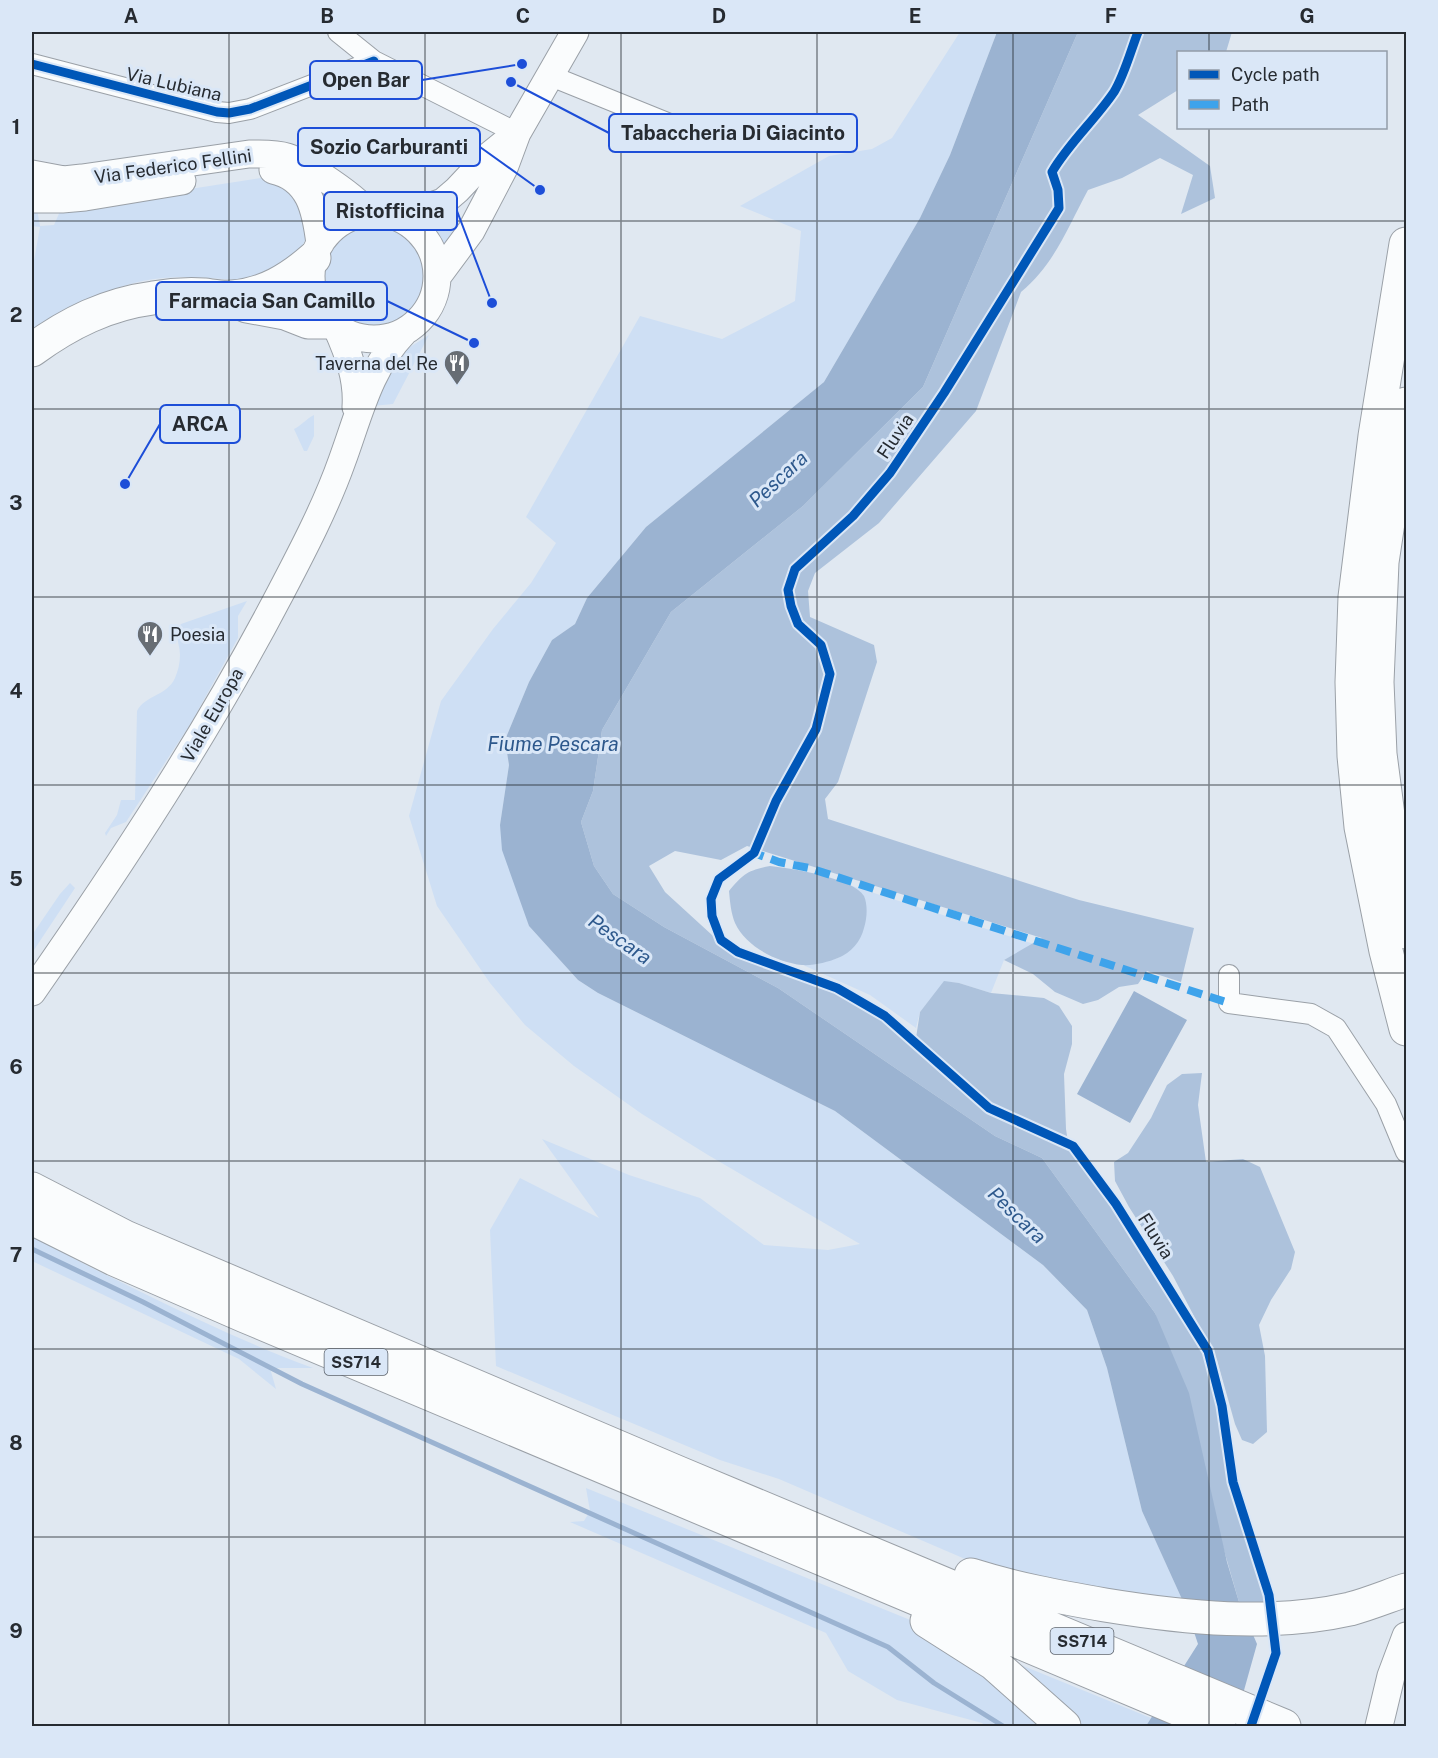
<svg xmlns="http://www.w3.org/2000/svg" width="1438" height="1758" font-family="'Public Sans',sans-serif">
  <rect width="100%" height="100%" fill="#e0e8f1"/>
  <path fill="#cedff4" d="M 960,32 L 997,32 L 950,155 L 920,218 L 824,382 L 646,527 L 587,598 L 575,624 L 552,640 L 529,682 L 505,740 L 509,765 L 500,825 L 529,926 L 578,980 L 598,993 L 835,1111 L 1043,1265 L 1087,1310 L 1107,1368 L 1142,1511 L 1186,1608 L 1014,1580 L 779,1479 L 720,1460 L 496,1366 L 490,1230 L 520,1178 L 599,1218 L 542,1139 L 629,1175 L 700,1198 L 764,1245 L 828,1250 L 860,1244 L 708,1155 L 642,1114 L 574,1066 L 525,1025 L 490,983 L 437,906 L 409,816 L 441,701 L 493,629 L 531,583 L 556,543 L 526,517 L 640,316 L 722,339 L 795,301 L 801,231 L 740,206 L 829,156 L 872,149 L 892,138 Z
    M 262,174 L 304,199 L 306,238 L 301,249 L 261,282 C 228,280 196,275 163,278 C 114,282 72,308 32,333 L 32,272 L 40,227 L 32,226 L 32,208 L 37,209 L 40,226 L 54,225 L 61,209 L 261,178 Z
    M 446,214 L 462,227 L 446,254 L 437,235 L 424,218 Z
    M324 276a50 50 0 1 1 100 0a50 50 0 1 1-100 0Z
    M 429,335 L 393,404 L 372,406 L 402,352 Z
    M 314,415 L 314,436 L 307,451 L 304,451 L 294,429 C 302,425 306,419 314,415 Z
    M 247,601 L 238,616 L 238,638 L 191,723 L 126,822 L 111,828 L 106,836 L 105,833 L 117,815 L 121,800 L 135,800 L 137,711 C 145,695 167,696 175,678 C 178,671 180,663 180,655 C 180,644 173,633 181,624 Z
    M 70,883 L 75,888 L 32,953 L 32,935 L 60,894 Z
    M 849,885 L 1034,944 L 1004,960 L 991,993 L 959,983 L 944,982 L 920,1012 L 916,1028 L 870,995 L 803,965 L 839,958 L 863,895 Z
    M 32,1235 C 67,1256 104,1274 141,1292 C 198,1320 254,1346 313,1368 L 270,1368 L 276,1389 L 239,1359 L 32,1261 Z
    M 586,1488 L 1151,1718 L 1146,1726 L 985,1726 L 982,1723 L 897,1700 L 848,1671 L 826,1633 L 570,1522 L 584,1521 L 590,1511 Z"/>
  <path fill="#adc2dc" d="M 1078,32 L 1232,32 L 1226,52 L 1178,52 L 1178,90 L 1138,115 L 1210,166 L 1215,198 L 1181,214 L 1193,175 L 1160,158 L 1122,178 L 1088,190 C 1068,227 1054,265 1021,292 L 976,411 L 879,523 L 815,573 L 808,591 L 810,617 L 874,645 L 877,662 L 838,782 L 825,799 L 828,819 L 1079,900 L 1194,928 L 1181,982 L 1147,971 L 1138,984 L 1119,987 L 1098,1000 L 1083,1004 L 1055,992 L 1033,974 L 1004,960 L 1042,938 L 747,846 L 721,860 L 675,851 L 649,866 L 665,892 L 712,935 L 738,952 L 837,988 L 885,1016 L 989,1108 L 1073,1146 L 1116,1204 L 1208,1351 L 1222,1406 L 1233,1482 L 1270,1603 L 1239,1602 L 1155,1313 L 1042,1158 L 995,1136 L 778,988 L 664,927 L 613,894 L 594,866 L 581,822 L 593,791 L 602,730 L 671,612 L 803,506 L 923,387 Z
    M 770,866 C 790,868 854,878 864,896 C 868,905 867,919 864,928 C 861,941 851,953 838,958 C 828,962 813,966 802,965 C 777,962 746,947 735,923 C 731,913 730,902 729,891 C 743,874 748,870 770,866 Z
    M 944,981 L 959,983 L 991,993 L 1044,998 L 1059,1006 L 1072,1026 L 1072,1044 L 1064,1074 L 1066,1129 L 1068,1142 L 990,1106 L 916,1038 L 920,1012 Z
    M 1202,1073 L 1198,1105 L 1206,1162 L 1243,1159 L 1260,1167 L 1295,1252 L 1291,1269 L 1271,1300 L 1259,1325 L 1265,1356 L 1267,1432 L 1253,1444 L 1242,1440 L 1235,1424 L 1217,1360 L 1173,1276 L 1129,1207 L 1115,1181 L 1114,1162 L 1128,1153 L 1151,1118 L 1167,1085 L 1182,1074 Z"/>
  <path fill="#9bb3d1" d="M 997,32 L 1078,32 L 923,387 L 803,506 L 671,612 L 602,730 L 593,791 L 581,822 L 594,866 L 613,894 L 664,927 L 778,988 L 995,1136 L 1042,1158 L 1155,1313 L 1189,1393 L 1227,1562 L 1239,1602 L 1257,1644 L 1234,1726 L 1146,1726 L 1198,1644 L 1186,1608 L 1142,1511 L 1107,1368 L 1087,1310 L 1043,1265 L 835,1111 L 598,993 L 578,980 L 529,926 L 502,850 L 500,825 L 509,765 L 505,740 L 529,682 L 552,640 L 575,624 L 587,598 L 646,527 L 824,382 L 920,218 L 950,155 Z
    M 1134,991 L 1187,1020 L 1130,1123 L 1077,1094 Z"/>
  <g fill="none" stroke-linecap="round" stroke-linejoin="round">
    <path stroke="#9bb3d1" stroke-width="5" d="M 32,1249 L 143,1302 L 302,1384 L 888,1647 L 934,1683 L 1003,1726"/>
    <g stroke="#9aa0a7" stroke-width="22">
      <path id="street" d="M 338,32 L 374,61 L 517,133
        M 32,64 L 217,112 L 229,113 L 250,109 L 374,61
        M 551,76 L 682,129
        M 1229,975 L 1229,1003 L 1311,1014 L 1336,1028 L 1386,1104 L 1406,1152"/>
    </g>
    <g stroke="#9aa0a7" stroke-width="29">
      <path id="secondary" d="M 273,170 C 310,178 316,211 320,244
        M 32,174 L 64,180 L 82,178 L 249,154 C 262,154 275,153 287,157 C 305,163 359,199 368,214
        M 32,199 L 62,199 L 85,197 L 182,181
        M311 276a63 63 0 1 1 126 0a63 63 0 1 1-126 0Z
        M 393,216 L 414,212 L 443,202 L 457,190 L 490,155 L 516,134
        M 437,277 L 471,231 L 504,168 L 517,133 L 575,32
        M 337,328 C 348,353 358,378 356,407
        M 32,992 C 122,863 208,732 281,592 C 303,550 326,506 342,461 C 359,415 369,368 404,332
        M 1379,1726 L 1391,1676 L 1406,1636"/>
    </g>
    <g stroke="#9aa0a7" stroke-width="35">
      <path id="highway" d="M 1406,244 L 1375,436 L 1355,597 L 1352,682 L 1354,756 L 1361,827 L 1386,951 L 1406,1029
        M 234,300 L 247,306 L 285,313 L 308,322 L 330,322
        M 32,350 C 69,323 107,304 153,298 C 170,295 187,294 204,295 C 213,296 223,298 232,297 C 264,295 290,279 314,258
        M 1406,404 L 1382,562 L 1377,682 L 1380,754 L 1395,869 L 1406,932
        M 32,1189 L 125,1237 L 679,1473 L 1284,1726
        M 32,1218 L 114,1259 L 245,1316 L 1219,1726
        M 971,1575 C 1015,1589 1059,1597 1105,1605 C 1185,1618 1270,1627 1350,1609 C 1369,1604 1388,1596 1406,1590
        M 927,1621 L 993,1663 L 1064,1726"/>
    </g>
    <use href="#street" stroke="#fafcfd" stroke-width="20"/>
    <use href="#secondary" stroke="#fafcfd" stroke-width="27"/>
    <use href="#highway" stroke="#fafcfd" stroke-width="33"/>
    <path stroke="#3ea3eb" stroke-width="8" stroke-dasharray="15 8" stroke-linecap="butt" d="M 750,856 L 754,853 L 779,862 L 809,868 L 1229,1003"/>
    <g stroke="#dae7f7" stroke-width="13">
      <path id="cycleway" d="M 1138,32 C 1131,50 1124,76 1114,92 C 1095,120 1069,143 1052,172 L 1058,190 L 1059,208 L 944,393 L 890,473 L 853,516 L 795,569 L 788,590 L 791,606 L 798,624 L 821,645 L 830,674 L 816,729 L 776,801 L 754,853 L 719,879 L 711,899 L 712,916 L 721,940 L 738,952 L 837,988 L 885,1016 L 989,1108 L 1073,1146 L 1116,1204 L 1208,1351 L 1222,1406 L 1233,1482 L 1269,1595 L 1276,1653 L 1251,1726
        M 32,64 L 217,112 L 229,113 L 250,109 L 374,61"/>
    </g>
    <use href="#cycleway" stroke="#0057b8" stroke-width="9"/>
  </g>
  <path fill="none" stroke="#262b31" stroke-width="1.5" stroke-opacity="0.55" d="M 229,32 L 229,1726M 425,32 L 425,1726M 621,32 L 621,1726M 817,32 L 817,1726M 1013,32 L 1013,1726M 1209,32 L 1209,52M 1209,128 L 1209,1726M 32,221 L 1406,221M 32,409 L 1406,409M 32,597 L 1406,597M 32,785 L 1406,785M 32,973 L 1406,973M 32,1161 L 1406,1161M 32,1349 L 1406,1349M 32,1537 L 1406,1537"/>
  <defs>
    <g id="restaurant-pin" transform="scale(1.35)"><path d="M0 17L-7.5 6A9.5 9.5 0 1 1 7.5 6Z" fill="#676d74" stroke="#dae7f7"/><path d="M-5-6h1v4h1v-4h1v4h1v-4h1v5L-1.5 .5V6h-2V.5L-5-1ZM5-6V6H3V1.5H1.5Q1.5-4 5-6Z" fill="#fff"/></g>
  </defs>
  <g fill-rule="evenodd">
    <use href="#restaurant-pin" x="457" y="363"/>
    <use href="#restaurant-pin" x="150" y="634"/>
  </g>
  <g text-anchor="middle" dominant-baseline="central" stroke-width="6" stroke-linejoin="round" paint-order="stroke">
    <g fill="#dae7f7" stroke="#5c636c" stroke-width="1.5">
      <rect x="324.5" y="1349" width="63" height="26" rx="4.5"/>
      <rect x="1050.5" y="1628" width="63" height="26" rx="4.5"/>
    </g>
    <g font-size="16" font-weight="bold" fill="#262b31">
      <text x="356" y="1362">SS714</text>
      <text x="1082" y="1641">SS714</text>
    </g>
    <g font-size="18" fill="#262b31" stroke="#dae7f7">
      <text transform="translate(174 84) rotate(13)">Via Lubiana</text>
      <text transform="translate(173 166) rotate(-8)">Via Federico Fellini</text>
      <text transform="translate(895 436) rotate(-56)">Fluvia</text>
      <text transform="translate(212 715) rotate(-60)">Viale Europa</text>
      <text transform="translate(1156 1236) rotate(58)">Fluvia</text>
    </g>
    <g font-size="18" fill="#262b31" stroke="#dae7f7" text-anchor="end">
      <text x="438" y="363">Taverna del Re</text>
      <text x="170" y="634" text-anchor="start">Poesia</text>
    </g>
    <g font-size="20" font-style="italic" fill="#2d588c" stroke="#dae7f7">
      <text transform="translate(778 479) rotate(-43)">Pescara</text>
      <text x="553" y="744">Fiume Pescara</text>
      <text transform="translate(620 939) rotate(35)">Pescara</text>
      <text transform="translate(1017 1215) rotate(44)">Pescara</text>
    </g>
  </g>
  <path fill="none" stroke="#1d4ed8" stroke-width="2" d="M522 64L422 80M511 82L609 133M540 190L480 147M492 303L457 211M474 343L387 301M125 484L160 424"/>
  <g fill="#1d4ed8" stroke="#dae7f7" stroke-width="2">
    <circle cx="522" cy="64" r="6"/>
    <circle cx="511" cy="82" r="6"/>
    <circle cx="540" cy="190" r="6"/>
    <circle cx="492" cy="303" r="6"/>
    <circle cx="474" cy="343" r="6"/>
    <circle cx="125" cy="484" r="6"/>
  </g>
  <g fill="#dae7f7" stroke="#1d4ed8" stroke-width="2">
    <rect x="310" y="61" width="112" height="38" rx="6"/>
    <rect x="609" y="114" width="248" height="38" rx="6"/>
    <rect x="298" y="128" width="182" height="38" rx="6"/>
    <rect x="324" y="192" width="133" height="38" rx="6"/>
    <rect x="156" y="282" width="231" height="38" rx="6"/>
    <rect x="160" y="405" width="80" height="38" rx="6"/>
  </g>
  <g font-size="20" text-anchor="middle" font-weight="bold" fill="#262b31">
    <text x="366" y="87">Open Bar</text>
    <text x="733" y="140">Tabaccheria Di Giacinto</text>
    <text x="389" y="154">Sozio Carburanti</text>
    <text x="390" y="218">Ristofficina</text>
    <text x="272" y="308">Farmacia San Camillo</text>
    <text x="200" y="431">ARCA</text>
  </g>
  <rect width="1438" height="1758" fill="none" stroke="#dae7f7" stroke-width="66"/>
  <rect x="1177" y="51" width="210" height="78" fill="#dae7f7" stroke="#929ca8" stroke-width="1.5"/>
  <rect x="1189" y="70" width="30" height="9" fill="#0057b8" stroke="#929ca8" stroke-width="1.5"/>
  <text x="1231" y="81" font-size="18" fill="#262b31">Cycle path</text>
  <rect x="1189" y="100" width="30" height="9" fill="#3ea3eb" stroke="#929ca8" stroke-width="1.5"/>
  <text x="1231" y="111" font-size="18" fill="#262b31">Path</text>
  <rect x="33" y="33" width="1372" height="1692" fill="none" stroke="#262b31" stroke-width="2"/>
  <g font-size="20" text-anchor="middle" font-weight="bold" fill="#262b31">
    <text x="131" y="23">A</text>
    <text x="327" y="23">B</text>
    <text x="523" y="23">C</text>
    <text x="719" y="23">D</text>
    <text x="915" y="23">E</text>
    <text x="1111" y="23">F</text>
    <text x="1307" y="23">G</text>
    <text x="16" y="134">1</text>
    <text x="16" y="322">2</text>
    <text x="16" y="510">3</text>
    <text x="16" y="698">4</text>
    <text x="16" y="886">5</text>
    <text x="16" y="1074">6</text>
    <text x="16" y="1262">7</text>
    <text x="16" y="1450">8</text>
    <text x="16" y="1638">9</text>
  </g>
</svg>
